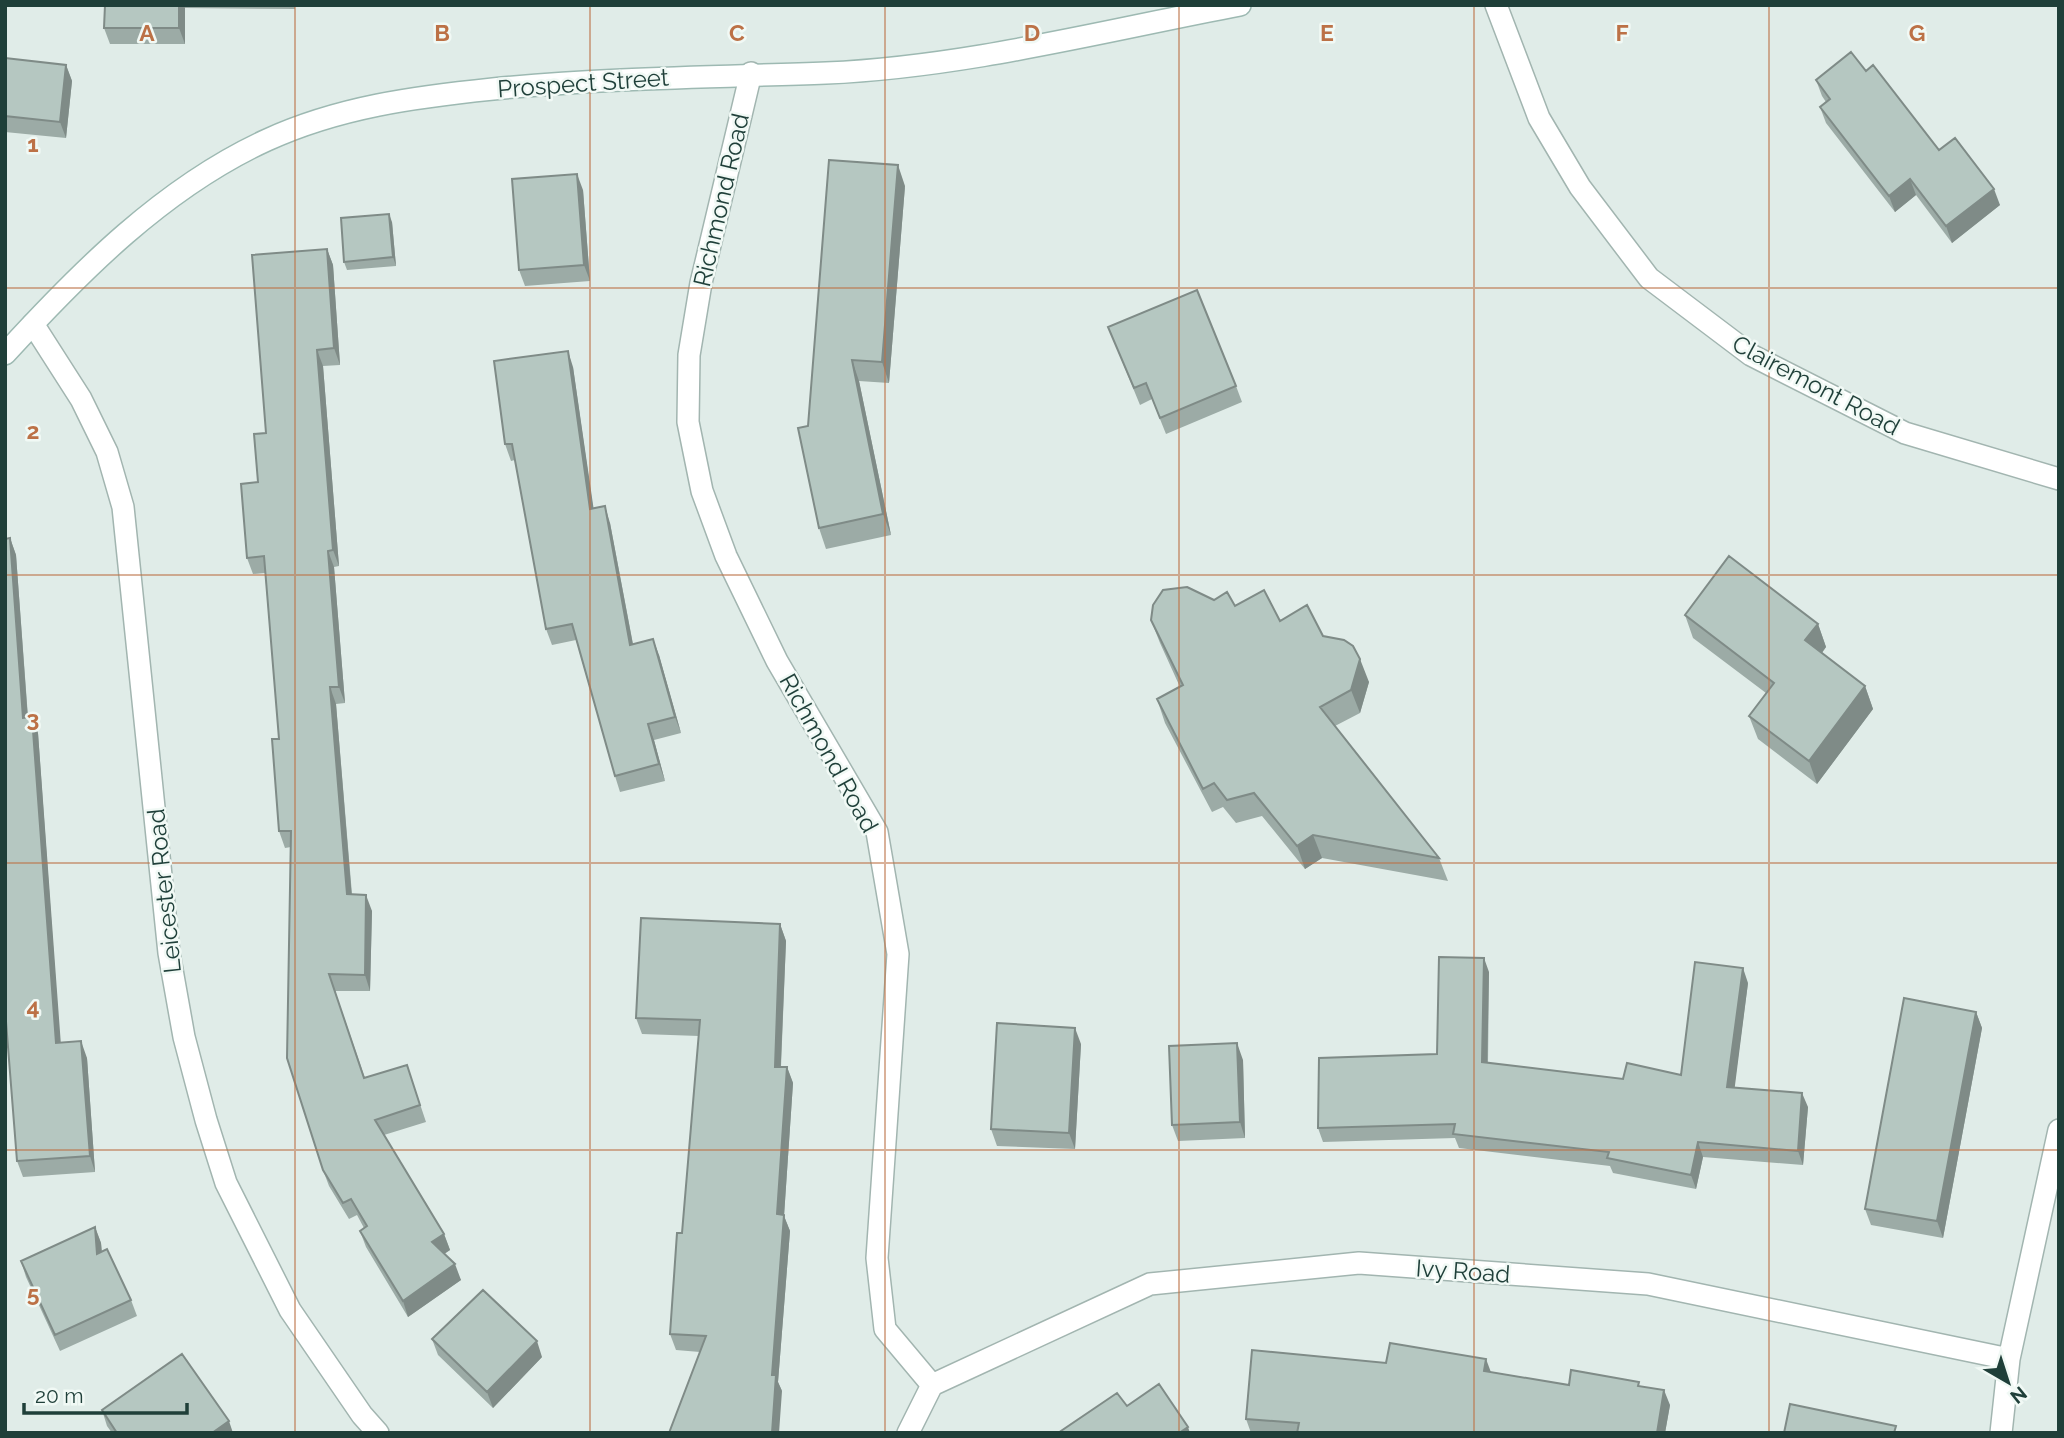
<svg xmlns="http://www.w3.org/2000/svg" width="2064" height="1438" font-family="Raleway,sans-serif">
  <rect width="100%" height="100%" fill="#e0ece8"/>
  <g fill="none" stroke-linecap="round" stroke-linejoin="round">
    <g stroke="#a2b5b0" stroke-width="24">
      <path id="street" d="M 1496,5 L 1539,118 L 1580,187 L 1649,278 L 1751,355 L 1905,433 L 2059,479
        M 751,73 L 701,283 L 689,355 L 688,422 L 702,491 L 726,556 L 777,661 L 877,832 L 898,954 L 877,1258 L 885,1329 L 932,1385 L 908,1433
        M 33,324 L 81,399 L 107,452 L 123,507 L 169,953 L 184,1037 L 206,1120 L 226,1183 L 290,1310 L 362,1415 L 378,1433
        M 932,1385 L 1150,1284 L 1359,1263 L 1648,1284 L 2009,1359
        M 2001,1433 L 2009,1359 L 2059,1130"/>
    </g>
    <g stroke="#9db9b2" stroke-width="24">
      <path id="secondary" d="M 5,354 C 80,272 164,187 267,140 C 339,107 415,97 493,89 C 604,78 714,77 826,73 C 965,67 1103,31 1240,5"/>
    </g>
    <use href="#street" stroke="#fff" stroke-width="21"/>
    <use href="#secondary" stroke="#fff" stroke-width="21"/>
  </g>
  <path fill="#9caba6" d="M 105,5 L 295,5 L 295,9 L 185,8 L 185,44 L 110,44 L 104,28 Z
    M 5,58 L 66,65 L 72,81 L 66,138 L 5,132 Z
    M 1866,71 L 1939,150 L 2000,205 L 1952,243 L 1916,195 L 1895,212 L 1826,123 L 1820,107 L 1826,102 L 1822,96 L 1816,80 Z
    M 905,186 L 889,383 L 859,381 L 891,535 L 826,549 L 819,528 L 808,426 Z
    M 583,190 L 590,281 L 525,286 L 519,270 Z
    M 392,222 L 396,266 L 347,270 L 344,262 Z
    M 327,249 L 333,265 L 340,365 L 323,366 L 339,566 L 334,567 L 345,703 L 336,704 L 352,894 L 372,911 L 370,991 L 335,991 L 365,1078 L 407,1065 L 426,1122 L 384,1135 L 444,1234 L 450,1250 L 444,1254 L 461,1280 L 408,1317 L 366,1247 L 360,1231 L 364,1228 L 357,1215 L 349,1219 L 329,1186 L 323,1170 L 291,847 L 285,848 L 279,831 L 279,739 L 265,573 L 253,574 L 247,558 L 266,433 Z
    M 1108,327 L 1236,386 L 1242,402 L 1166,434 L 1152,399 L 1140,405 Z
    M 573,367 L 593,508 L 610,523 L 633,644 L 659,655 L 681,733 L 654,740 L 665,781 L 620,792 L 615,776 L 576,640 L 552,645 L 546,629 L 515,460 L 511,461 L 505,444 Z
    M 10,538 L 16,555 L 28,717 L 38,733 L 60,1043 L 87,1058 L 95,1172 L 23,1177 L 17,1161 Z
    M 1214,600 L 1323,636 L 1369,682 L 1360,713 L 1335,726 L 1439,858 L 1448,881 L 1322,858 L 1305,869 L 1262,816 L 1236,823 L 1223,807 L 1212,812 L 1165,723 L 1157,699 L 1180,687 L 1160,643 L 1151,620 Z
    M 1685,615 L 1818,624 L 1826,647 L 1822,653 L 1865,686 L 1873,709 L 1817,784 L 1758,739 L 1749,716 L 1766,693 L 1693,638 Z
    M 780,924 L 786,941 L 781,1067 L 787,1067 L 793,1083 L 784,1216 L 790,1231 L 778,1382 L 782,1391 L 700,1352 L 676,1350 L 670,1334 L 682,1233 L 699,1036 L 642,1034 L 636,1018 Z
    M 1489,972 L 1488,1063 L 1623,1079 L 1681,1075 L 1748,983 L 1734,1088 L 1808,1107 L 1803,1165 L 1703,1157 L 1696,1189 L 1613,1173 L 1610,1166 L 1459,1148 L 1455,1138 L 1323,1142 L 1318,1128 L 1437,1054 Z
    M 1976,1012 L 1982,1028 L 1943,1238 L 1871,1225 L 1865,1209 Z
    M 1081,1044 L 1075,1149 L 997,1146 L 991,1129 Z
    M 1243,1060 L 1245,1138 L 1178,1141 L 1172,1125 Z
    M 95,1227 L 101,1243 L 102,1252 L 131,1300 L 137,1316 L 60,1351 L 26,1277 L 21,1261 Z
    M 432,1339 L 542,1357 L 493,1408 L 438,1355 Z
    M 1386,1363 L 1491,1372 L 1569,1385 L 1640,1386 L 1670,1405 L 1665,1433 L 1251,1433 L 1246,1419 Z
    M 102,1410 L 233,1433 L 112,1433 L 107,1426 Z"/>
  <path fill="#7f8b87" d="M 179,5 L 184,5 L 185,8 L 185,44 L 179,28 Z
    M 66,65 L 72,81 L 66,138 L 60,122 Z
    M 898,165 L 905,186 L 889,383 L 882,362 Z
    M 577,174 L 583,190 L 590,281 L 584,265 Z
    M 1910,179 L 1916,195 L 1895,212 L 1889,196 Z
    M 1994,189 L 2000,205 L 1952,243 L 1946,226 Z
    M 389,214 L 392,222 L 396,266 L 393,257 Z
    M 327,249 L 333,265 L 340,365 L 334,348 Z
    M 317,350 L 323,366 L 339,566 L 333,550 Z
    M 568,351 L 573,367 L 596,525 L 590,509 Z
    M 852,360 L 859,381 L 891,535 L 883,514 Z
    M 605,506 L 610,523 L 636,661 L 630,645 Z
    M 10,538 L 16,555 L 29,734 L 23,718 Z
    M 328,551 L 334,567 L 345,703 L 339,687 Z
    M 1818,624 L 1826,647 L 1814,663 L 1805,640 Z
    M 653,639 L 659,655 L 681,733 L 675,717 Z
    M 1360,659 L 1369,682 L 1360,713 L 1351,690 Z
    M 1865,686 L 1873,709 L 1817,784 L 1809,761 Z
    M 330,687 L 336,704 L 353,911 L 347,894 Z
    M 32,717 L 38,733 L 62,1059 L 56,1043 Z
    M 648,724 L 654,740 L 665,781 L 659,764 Z
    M 1313,835 L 1322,858 L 1305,869 L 1297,846 Z
    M 366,895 L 372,911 L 370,991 L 365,975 Z
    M 780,924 L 786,941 L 780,1083 L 775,1067 Z
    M 1484,958 L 1489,972 L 1487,1077 L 1482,1062 Z
    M 1743,968 L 1748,983 L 1733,1101 L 1727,1087 Z
    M 1976,1012 L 1982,1028 L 1943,1238 L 1937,1221 Z
    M 1075,1028 L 1081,1044 L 1075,1149 L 1069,1133 Z
    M 81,1041 L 87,1058 L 95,1172 L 90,1156 Z
    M 1237,1043 L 1243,1060 L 1245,1138 L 1240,1122 Z
    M 787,1067 L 793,1083 L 784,1216 L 790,1231 L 778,1382 L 782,1391 L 779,1433 L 772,1433 L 772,1375 L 777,1214 Z
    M 1802,1093 L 1808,1107 L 1803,1165 L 1798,1151 Z
    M 1698,1142 L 1703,1157 L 1696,1189 L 1691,1175 Z
    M 95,1227 L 101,1243 L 103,1270 L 97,1254 Z
    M 444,1234 L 450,1250 L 438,1258 L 432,1242 Z
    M 455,1264 L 461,1280 L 408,1317 L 403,1301 Z
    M 537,1341 L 542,1357 L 493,1408 L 487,1392 Z
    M 1486,1359 L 1492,1375 L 1484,1371 Z
    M 1664,1390 L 1670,1405 L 1665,1433 L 1657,1433 Z
    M 229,1421 L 233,1433 L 212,1433 Z
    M 1188,1427 L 1190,1433 L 1179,1433 Z"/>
  <path fill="#b5c7c1" stroke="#7f8b87" stroke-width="2" d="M 105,5 L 179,5 L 179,28 L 104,28 Z
    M 1851,52 L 1866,71 L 1873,65 L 1939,150 L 1955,138 L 1994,189 L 1946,226 L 1910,179 L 1889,196 L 1820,107 L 1830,99 L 1816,80 Z
    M 5,58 L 66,65 L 60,122 L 5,116 Z
    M 829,160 L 898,165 L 882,362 L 852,360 L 883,514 L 819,528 L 798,428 L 808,426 Z
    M 577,174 L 584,265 L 519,270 L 512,179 Z
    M 389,214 L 393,257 L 344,262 L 341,218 Z
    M 327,249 L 334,348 L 317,350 L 333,550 L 328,551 L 339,687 L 330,687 L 347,894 L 366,895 L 365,975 L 329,974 L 364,1078 L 407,1065 L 420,1105 L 375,1120 L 444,1234 L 432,1242 L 455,1264 L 403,1301 L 360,1231 L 367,1226 L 351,1199 L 343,1203 L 323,1170 L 287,1058 L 291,831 L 279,831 L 272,739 L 279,739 L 264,556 L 247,558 L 241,484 L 258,482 L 254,434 L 266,433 L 252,255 Z
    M 1197,290 L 1236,386 L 1160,418 L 1146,383 L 1134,388 L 1108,327 Z
    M 568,351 L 590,509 L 605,506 L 630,645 L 653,639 L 675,717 L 648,724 L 659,764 L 615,776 L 572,624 L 546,629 L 512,444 L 505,444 L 494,361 Z
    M 10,538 L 23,718 L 32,717 L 56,1043 L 81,1041 L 90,1156 L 17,1161 L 5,1009 L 5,539 Z
    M 1729,556 L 1818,624 L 1805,640 L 1865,686 L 1809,761 L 1749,716 L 1774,683 L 1685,615 Z
    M 1187,587 L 1214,600 L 1227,592 L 1235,606 L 1264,590 L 1280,621 L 1307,605 L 1323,636 L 1344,640 L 1353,646 L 1360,659 L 1351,690 L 1320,707 L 1439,858 L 1313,835 L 1297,846 L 1254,793 L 1227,800 L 1214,783 L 1203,789 L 1157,699 L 1183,685 L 1151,620 L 1153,605 L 1163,590 Z
    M 641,918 L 780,924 L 775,1067 L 787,1067 L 777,1214 L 784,1215 L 772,1375 L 776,1375 L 772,1433 L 669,1433 L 706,1336 L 670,1334 L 677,1233 L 682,1233 L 700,1020 L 636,1018 Z
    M 1439,957 L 1484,958 L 1482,1062 L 1623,1079 L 1627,1063 L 1681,1075 L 1695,962 L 1743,968 L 1727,1087 L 1802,1093 L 1798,1151 L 1698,1142 L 1691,1175 L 1607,1158 L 1609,1152 L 1453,1134 L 1455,1124 L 1318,1128 L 1319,1058 L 1437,1054 Z
    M 1904,998 L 1976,1012 L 1937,1221 L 1865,1209 Z
    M 997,1023 L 1075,1028 L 1069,1133 L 991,1129 Z
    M 1237,1043 L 1240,1122 L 1172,1125 L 1169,1046 Z
    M 95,1227 L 97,1254 L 107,1249 L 131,1300 L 55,1335 L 21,1261 Z
    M 483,1290 L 537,1341 L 487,1392 L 432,1339 Z
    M 1390,1343 L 1486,1359 L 1484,1371 L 1569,1385 L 1571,1370 L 1639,1382 L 1638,1386 L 1664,1390 L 1657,1433 L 1297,1433 L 1299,1423 L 1246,1419 L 1252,1350 L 1386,1363 Z
    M 182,1354 L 229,1421 L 212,1433 L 117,1433 L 102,1410 Z
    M 1159,1384 L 1188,1427 L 1179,1433 L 1058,1433 L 1117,1393 L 1127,1406 Z
    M 1790,1404 L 1896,1426 L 1894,1433 L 1784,1433 Z"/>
  <path fill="none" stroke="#bc7146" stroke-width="2" stroke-opacity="0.55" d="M 295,5 L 295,1433M 590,5 L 590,1433M 885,5 L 885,1433M 1179,5 L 1179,1433M 1474,5 L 1474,1433M 1769,5 L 1769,1433M 5,288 L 2059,288M 5,575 L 2059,575M 5,863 L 2059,863M 5,1150 L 2059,1150"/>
  <g text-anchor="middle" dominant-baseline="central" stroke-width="5" stroke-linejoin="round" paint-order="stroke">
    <g font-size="24" fill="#1f3f39" stroke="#f1f9f5">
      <text transform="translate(583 83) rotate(-4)">Prospect Street</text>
      <text transform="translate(721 200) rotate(-77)">Richmond Road</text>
      <text transform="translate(1816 385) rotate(28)">Clairemont Road</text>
      <text transform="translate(829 753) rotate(61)">Richmond Road</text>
      <text transform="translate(164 891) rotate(-96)">Leicester Road</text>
      <text transform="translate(1463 1271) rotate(4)">Ivy Road</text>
    </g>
  </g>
  <g font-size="23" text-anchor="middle" font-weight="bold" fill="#bc7146" stroke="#f1f9f5" stroke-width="5" stroke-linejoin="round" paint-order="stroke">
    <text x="147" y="41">A</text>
    <text x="442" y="41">B</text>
    <text x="737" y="41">C</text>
    <text x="1032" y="41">D</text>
    <text x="1327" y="41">E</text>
    <text x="1622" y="41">F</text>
    <text x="1917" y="41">G</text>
    <text x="33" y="152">1</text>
    <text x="33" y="439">2</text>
    <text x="33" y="727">3</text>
    <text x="33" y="1015">4</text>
    <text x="33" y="1302">5</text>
  </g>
  <rect width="2064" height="1438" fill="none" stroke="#1f3f39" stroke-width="14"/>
  <g transform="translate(2008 1382) rotate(141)" stroke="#f1f9f5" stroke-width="5" paint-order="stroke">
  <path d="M0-5L12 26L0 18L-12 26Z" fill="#1f3f39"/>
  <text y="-10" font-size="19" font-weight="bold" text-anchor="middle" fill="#1f3f39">N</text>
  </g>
  <path d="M24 1403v10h163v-10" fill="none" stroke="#1f3f39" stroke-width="3.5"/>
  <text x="35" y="1403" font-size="21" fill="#1f3f39" stroke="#f1f9f5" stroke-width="5" paint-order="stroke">20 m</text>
</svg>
